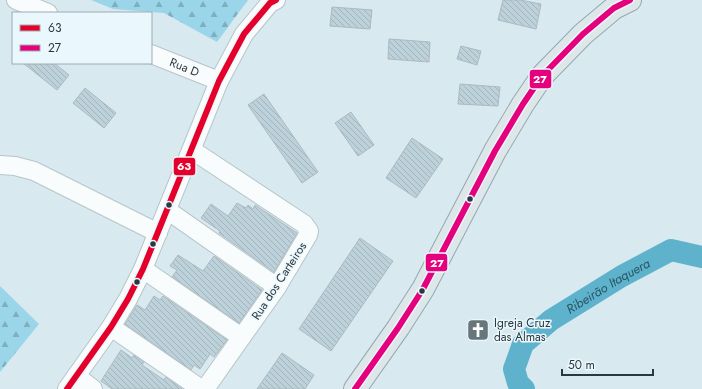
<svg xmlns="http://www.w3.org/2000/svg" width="702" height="389" font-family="Jost,sans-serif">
  <defs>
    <pattern id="forest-firs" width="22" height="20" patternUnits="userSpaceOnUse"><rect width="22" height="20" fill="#9bd5ea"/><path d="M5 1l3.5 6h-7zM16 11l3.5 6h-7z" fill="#7faebf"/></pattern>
    <pattern id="building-back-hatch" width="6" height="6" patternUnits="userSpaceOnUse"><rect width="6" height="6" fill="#bcd1da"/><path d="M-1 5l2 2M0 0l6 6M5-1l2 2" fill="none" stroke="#a2b4bc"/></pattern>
  </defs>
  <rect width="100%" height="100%" fill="#d8e9f0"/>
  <path fill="url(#forest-firs)" d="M 91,0 L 248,0 L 217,42 L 164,13 L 113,9 Z
    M 0,286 L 39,324 L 0,372 Z"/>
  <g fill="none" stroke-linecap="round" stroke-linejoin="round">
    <path stroke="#5eb2cc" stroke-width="22" id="s1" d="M 524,389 L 518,383 L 514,369 L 523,344 L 551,320 L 622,276 L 671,250 L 702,257"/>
  </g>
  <path fill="url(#building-back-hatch)" stroke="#adbabf" d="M 503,0 L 520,0 L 541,4 L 536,29 L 498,20 Z
    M 332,7 L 372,10 L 370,29 L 330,26 Z
    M 389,39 L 430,42 L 429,62 L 388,59 Z
    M 461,46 L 481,51 L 477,65 L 457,59 Z
    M 23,63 L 54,63 L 69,75 L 57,90 Z
    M 460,84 L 500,87 L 498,106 L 458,104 Z
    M 85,88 L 116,113 L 104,128 L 73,103 Z
    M 264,94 L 318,172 L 302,183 L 248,105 Z
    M 351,112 L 374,145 L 358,156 L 335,123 Z
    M 412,138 L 443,159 L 416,198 L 386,178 Z
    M 237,203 L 246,208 L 248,205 L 253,209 L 255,205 L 297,233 L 274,272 L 219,233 L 220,231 L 201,218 L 211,204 L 228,216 Z
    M 360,238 L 393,261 L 331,351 L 299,329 Z
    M 178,255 L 203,271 L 214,256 L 262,290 L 239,323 L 172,277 L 177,270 L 170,266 Z
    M 154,296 L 160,300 L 163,296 L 227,340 L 214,357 L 210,354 L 200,369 L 194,365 L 191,370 L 125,324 L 137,305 L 145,310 Z
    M 121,350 L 132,358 L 134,355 L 144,362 L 142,365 L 164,380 L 166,377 L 182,389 L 112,389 L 101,381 Z
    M 282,353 L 314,375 L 305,389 L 257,389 Z"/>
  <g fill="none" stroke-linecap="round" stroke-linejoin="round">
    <g stroke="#b7c5ca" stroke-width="20">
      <g id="minor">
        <path d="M 16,0 L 48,13"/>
        <path id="s2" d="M 151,54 L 219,81"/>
        <path d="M 192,150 L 304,224 L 309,231 L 308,235 L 277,287 L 205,389"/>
        <path d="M 0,165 L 15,166 L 34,171 L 158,233"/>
        <path d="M 167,210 L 277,287"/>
        <path d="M 143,269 L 241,337"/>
        <path d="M 111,327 L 201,389"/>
        <path d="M 76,376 L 93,389"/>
        <path d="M 67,389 L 111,327 L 128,299 L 143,269 L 219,81 L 244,34 L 270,3 L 276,0"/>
      </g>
    </g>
    <g stroke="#94a8b0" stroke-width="24">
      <path id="major" d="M 355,389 L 398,328 L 423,289 L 495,151 L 523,104 L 542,76 L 583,34 L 614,8 L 630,0"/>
    </g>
    <use href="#minor" stroke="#f9fcfd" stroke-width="18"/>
    <use href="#major" stroke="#dde6e9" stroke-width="22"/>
    <g stroke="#eaf7fc" stroke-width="9">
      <path id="bus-1" d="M 67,389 L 111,327 L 128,299 L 143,269 L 219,81 L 244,34 L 270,3 L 276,0"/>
    </g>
    <g stroke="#eaf7fc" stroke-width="9">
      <path id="bus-2" d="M 355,389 L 398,328 L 423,289 L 495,151 L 523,104 L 542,76 L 583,34 L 614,8 L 630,0"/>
    </g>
    <use href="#bus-1" stroke="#e4002b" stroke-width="6"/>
    <use href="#bus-2" stroke="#e5007d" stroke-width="6"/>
  </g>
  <defs>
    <g id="church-square" transform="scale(1.15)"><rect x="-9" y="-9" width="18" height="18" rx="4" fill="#68767c" stroke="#eaf7fc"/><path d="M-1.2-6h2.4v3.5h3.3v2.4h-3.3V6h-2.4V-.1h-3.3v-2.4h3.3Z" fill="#fff"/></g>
  </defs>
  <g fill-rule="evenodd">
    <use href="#church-square" x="478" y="330"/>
  </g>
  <g fill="#2b383d" stroke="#eaf7fc" stroke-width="1.5">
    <circle cx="470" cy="199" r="3.5"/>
    <circle cx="169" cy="205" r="3.5"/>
    <circle cx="153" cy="244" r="3.5"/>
    <circle cx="137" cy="282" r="3.5"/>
    <circle cx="422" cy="291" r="3.5"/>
  </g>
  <g text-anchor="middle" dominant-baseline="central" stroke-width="3" stroke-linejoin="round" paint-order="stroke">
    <g font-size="12" fill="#2b383d" stroke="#eaf7fc">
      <text stroke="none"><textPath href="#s2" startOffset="36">Rua D</textPath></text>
      <text transform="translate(279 281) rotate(-57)">Rua dos Carteiros</text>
    </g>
    <g font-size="12" fill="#2b383d" stroke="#eaf7fc" text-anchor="start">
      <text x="494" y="323">Igreja Cruz<tspan x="494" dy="14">das Almas</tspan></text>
    </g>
    <g font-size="13" font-style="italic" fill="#295665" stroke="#eaf7fc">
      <text stroke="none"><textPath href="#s1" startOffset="153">Ribeirão Itaquera</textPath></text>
    </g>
  </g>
  <g stroke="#eaf7fc" stroke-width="1.5">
    <rect x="529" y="69" width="23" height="20" rx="4" fill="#e5007d"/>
    <rect x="173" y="157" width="23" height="19" rx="4" fill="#e4002b"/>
    <rect x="425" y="253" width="23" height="19" rx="4" fill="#e5007d"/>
  </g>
  <g font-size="11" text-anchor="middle" font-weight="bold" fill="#fff">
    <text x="540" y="83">27</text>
    <text x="184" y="170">63</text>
    <text x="437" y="267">27</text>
  </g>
  <rect x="12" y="12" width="140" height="52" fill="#eaf7fc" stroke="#9eabb0"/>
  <rect x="20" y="25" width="20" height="6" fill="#e4002b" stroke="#9eabb0"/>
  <text x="48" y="32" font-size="12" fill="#2b383d">63</text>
  <rect x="20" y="45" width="20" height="6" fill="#e5007d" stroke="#9eabb0"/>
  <text x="48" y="52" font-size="12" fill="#2b383d">27</text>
  <path d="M562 369v6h91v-6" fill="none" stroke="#2b383d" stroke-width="2"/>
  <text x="568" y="369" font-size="12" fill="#2b383d" stroke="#eaf7fc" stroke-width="3" paint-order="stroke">50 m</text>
</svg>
